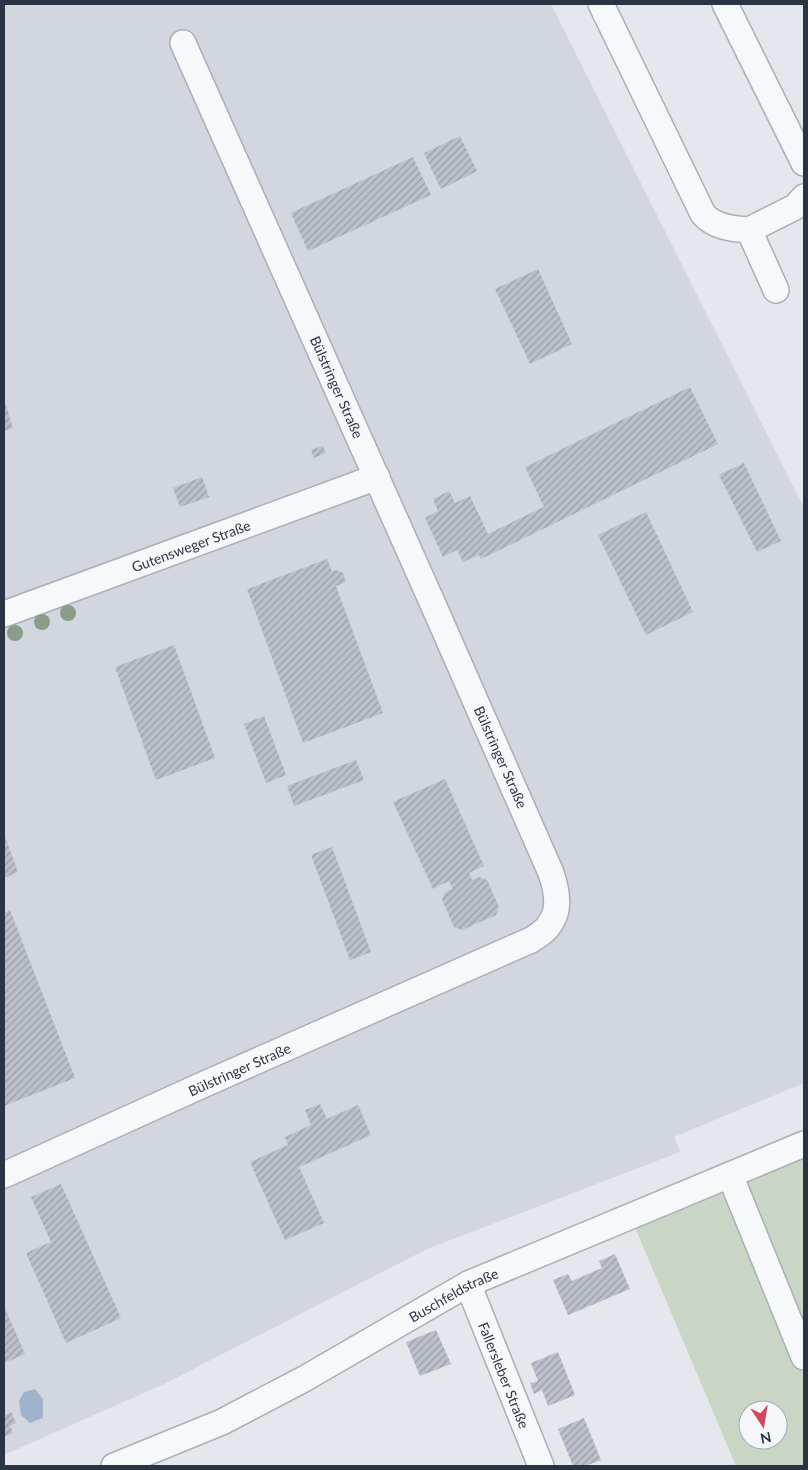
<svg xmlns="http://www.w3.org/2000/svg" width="808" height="1470" font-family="Lato,sans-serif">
  <defs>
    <pattern id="building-hatch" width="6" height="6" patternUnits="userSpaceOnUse" patternTransform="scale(1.25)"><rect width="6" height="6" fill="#bbc0ca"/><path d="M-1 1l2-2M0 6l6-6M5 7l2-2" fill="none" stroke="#989da6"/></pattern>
  </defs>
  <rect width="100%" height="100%" fill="#e4e7ec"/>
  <path fill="#d2d6de" d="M 4,4 L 551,4 L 804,508 L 804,1083 L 674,1137 L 680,1152 L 427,1249 L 164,1384 L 4,1455 Z"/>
  <path fill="#c9d6c5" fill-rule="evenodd" d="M 804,1158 L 804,1466 L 736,1466 L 634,1225 ZM 748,1410 L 778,1410 L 778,1440 L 748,1440 Z"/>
  <path fill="#9fb4cc" d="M 35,1389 L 43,1399 L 43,1418 L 30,1423 L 21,1415 L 19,1401 L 24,1392 Z"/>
  <path fill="url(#building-hatch)" d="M 460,136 L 477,171 L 441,189 L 424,153 Z
    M 413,157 L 431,195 L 308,251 L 291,213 Z
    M 538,269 L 572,344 L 530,364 L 495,289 Z
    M 690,387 L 718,444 L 481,559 L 479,555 L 463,562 L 457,550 L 443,557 L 425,518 L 438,511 L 433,499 L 449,491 L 455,503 L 470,496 L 488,534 L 544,507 L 525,467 Z
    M 4,399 L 13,428 L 4,431 Z
    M 323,446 L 326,453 L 314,458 L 311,450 Z
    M 744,463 L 781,541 L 757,552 L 719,475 Z
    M 202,477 L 209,497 L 180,507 L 173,488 Z
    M 646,512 L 693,612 L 646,635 L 598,535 Z
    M 327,559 L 332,572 L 336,570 L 343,573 L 346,582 L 336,586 L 383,713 L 303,743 L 247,589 Z
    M 174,645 L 215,758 L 156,780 L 115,667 Z
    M 264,716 L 286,775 L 266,783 L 244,724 Z
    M 356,760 L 364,780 L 294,806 L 287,786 Z
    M 445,779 L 484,866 L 469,873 L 472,880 L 479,877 L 487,880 L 499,907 L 496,915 L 462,930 L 454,927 L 442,900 L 445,892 L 453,889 L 449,881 L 433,889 L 393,802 Z
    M 4,834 L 18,872 L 4,878 Z
    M 332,847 L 371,952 L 350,960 L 311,855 Z
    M 10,910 L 75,1078 L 4,1106 L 4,913 Z
    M 320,1104 L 327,1119 L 358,1105 L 371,1135 L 299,1167 L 324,1223 L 285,1240 L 250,1162 L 288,1145 L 285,1137 L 311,1125 L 305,1110 Z
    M 61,1184 L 121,1318 L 66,1343 L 26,1253 L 51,1242 L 31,1197 Z
    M 615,1254 L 630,1289 L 568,1315 L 553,1280 L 568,1274 L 572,1281 L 602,1268 L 599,1261 Z
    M 4,1306 L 25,1354 L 4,1363 Z
    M 436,1330 L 451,1364 L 420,1376 L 406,1342 Z
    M 558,1352 L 575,1395 L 548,1406 L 542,1390 L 534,1394 L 530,1383 L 538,1381 L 531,1363 Z
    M 11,1412 L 16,1423 L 10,1426 L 13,1433 L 4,1437 L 4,1416 Z
    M 584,1418 L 601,1460 L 585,1466 L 573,1466 L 558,1429 Z"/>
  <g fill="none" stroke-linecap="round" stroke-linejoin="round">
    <g stroke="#a9aeb7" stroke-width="28">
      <g id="minor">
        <path d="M 601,4 L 703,214 C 714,227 733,229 749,230 L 776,290"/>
        <path d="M 725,4 L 804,163"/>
        <path d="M 749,230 L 795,207 L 804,197"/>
        <path id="s1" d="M 4,614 L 377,477"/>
        <path id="s2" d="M 4,1175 L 198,1087 L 531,940 C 560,924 561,902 551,873 L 436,611 L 183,43"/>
        <path d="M 730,1175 L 804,1357"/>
        <path id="s3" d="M 468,1284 L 541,1466"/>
        <path id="s4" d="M 114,1466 L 222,1422 L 304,1379 L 468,1284 L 804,1144"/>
      </g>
    </g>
    <use href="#minor" stroke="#f7f8fa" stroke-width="25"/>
  </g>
  <g fill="#899d89">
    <circle cx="68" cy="613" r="8"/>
    <circle cx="42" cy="622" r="8"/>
    <circle cx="15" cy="633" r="8"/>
  </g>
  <g text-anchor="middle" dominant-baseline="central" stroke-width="5" stroke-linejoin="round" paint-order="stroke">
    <g font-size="14" fill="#2b3445" stroke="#f4f6f9">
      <text transform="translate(337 387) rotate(66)">Bülstringer Straße</text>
      <text stroke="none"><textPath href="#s1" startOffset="199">Gutensweger Straße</textPath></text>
      <text transform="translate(501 757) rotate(66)">Bülstringer Straße</text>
      <text stroke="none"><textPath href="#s2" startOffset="258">Bülstringer Straße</textPath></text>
      <text stroke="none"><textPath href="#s4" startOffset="381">Buschfeldstraße</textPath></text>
      <text stroke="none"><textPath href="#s3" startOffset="98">Fallersleber Straße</textPath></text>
    </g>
  </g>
  <rect width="808" height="1470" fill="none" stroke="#2b3445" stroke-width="10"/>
  <g transform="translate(763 1425) rotate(168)"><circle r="24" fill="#f4f6f9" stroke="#a4a8b1"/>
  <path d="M0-4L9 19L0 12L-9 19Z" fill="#d1495b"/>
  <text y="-8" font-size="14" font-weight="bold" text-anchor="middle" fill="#2b3445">N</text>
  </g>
</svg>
